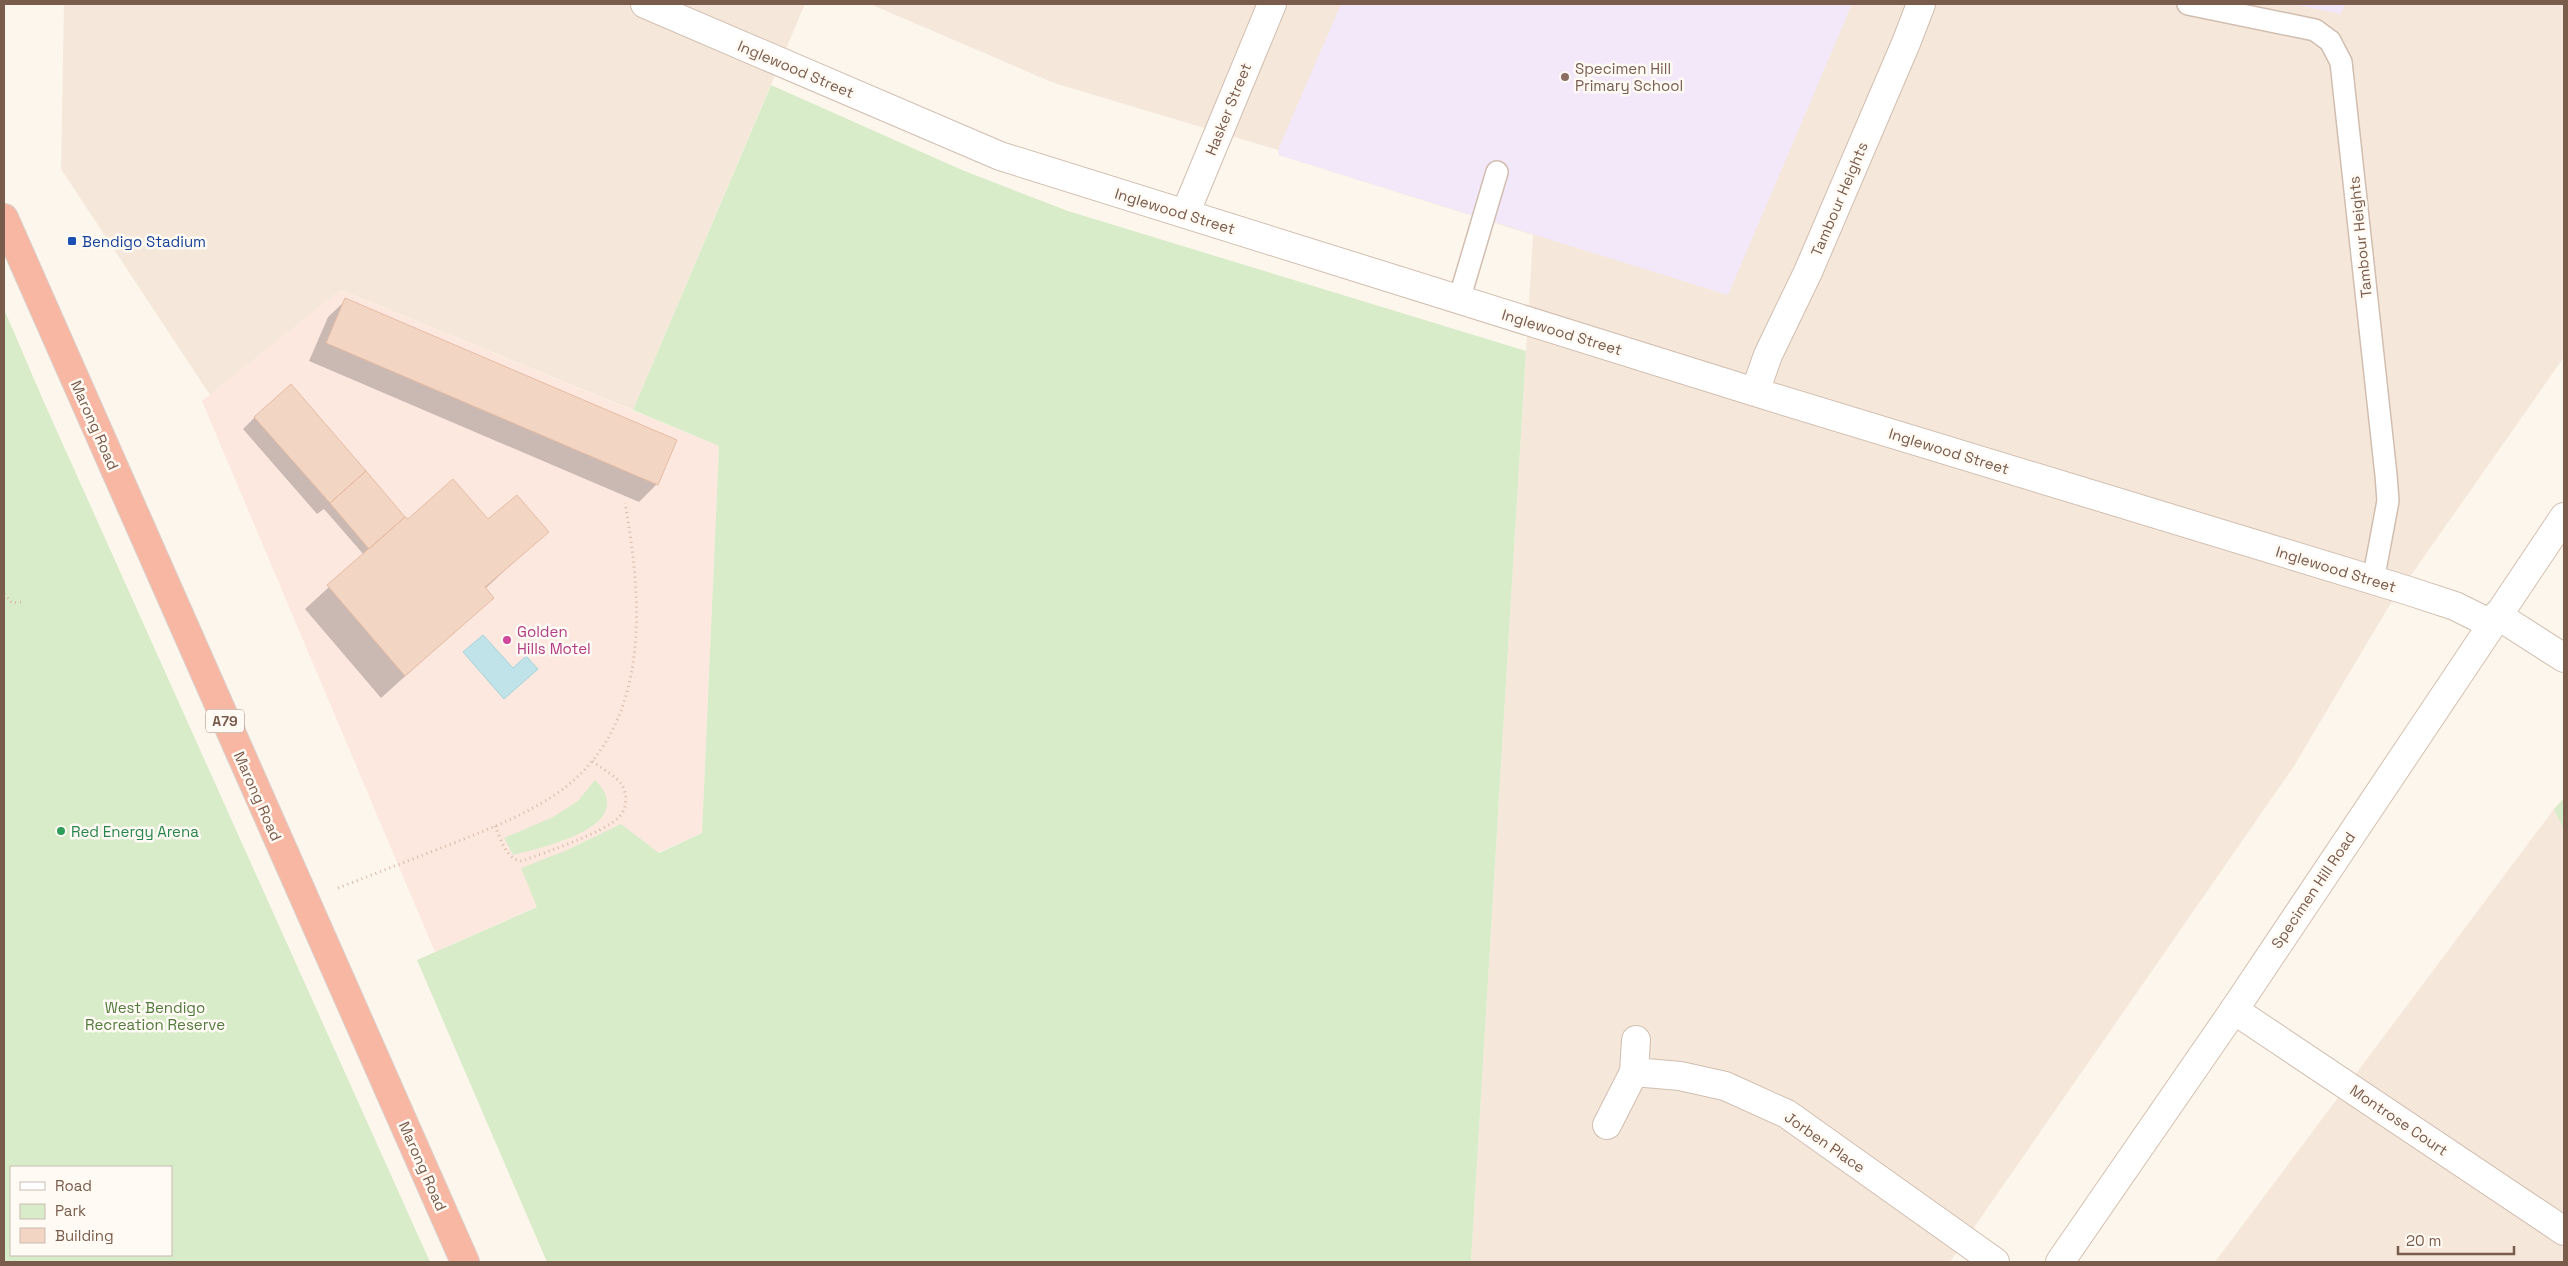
<svg xmlns="http://www.w3.org/2000/svg" width="2568" height="1266" font-family="'Space Grotesk',sans-serif">
  <rect width="100%" height="100%" fill="#fdf6ec"/>
  <path fill="#f5e8da" d="M 64,4 L 805,4 L 633,410 L 341,290 L 210,395 L 61,169 Z
    M 870,4 L 2564,4 L 2564,357 L 2386,611 L 2294,766 L 1950,1262 L 1471,1262 L 1533,235 L 1279,155 L 1278,150 L 1054,83 Z
    M 2554,809 L 2564,830 L 2564,1262 L 2215,1262 Z"/>
  <path fill="#fde8e0" d="M 341,290 L 719,446 L 702,833 L 435,952 L 202,401 Z"/>
  <path fill="#f3e8fa" d="M 1341,4 L 1852,4 L 1728,295 L 1279,155 L 1278,150 Z
    M 2292,4 L 2345,4 L 2341,14 Z"/>
  <path fill="#d8ecc9" fill-rule="evenodd" d="M 771,85 L 962,170 L 1068,211 L 1526,351 L 1471,1262 L 547,1262 L 417,960 L 537,907 L 521,868 L 565,851 L 621,824 L 659,853 L 702,833 L 719,446 L 633,410 Z
    M 4,309 L 43,400 L 430,1262 L 4,1262 ZM 171,1167 L 171,1255 L 11,1255 L 11,1167 Z
    M 595,780 C 641,826 544,847 513,855 L 504,838 L 553,817 L 578,801 Z
    M 2564,798 L 2564,830 L 2554,809 Z"/>
  <path fill="#bfe3e8" stroke="#a5d3da" d="M 483,635 L 513,668 L 526,656 L 538,669 L 504,699 L 463,652 Z"/>
  <path fill="#0003" d="M 346,300 L 657,484 L 639,502 L 309,361 L 328,317 Z
    M 255,417 L 408,521 L 488,521 L 547,531 L 485,589 L 492,598 L 381,698 L 305,609 L 364,555 L 324,509 L 317,514 L 243,429 Z"/>
  <path fill="#f3d5c3" stroke="#e6bba3" d="M 345,298 L 677,440 L 658,485 L 326,343 Z
    M 291,384 L 366,471 L 330,503 L 254,417 Z
    M 366,471 L 405,517 L 369,549 L 330,503 Z
    M 453,479 L 488,519 L 517,495 L 549,532 L 485,587 L 494,598 L 405,676 L 327,585 L 405,517 L 408,519 Z"/>
  <g fill="none" stroke-linecap="round" stroke-linejoin="round">
    <g stroke="#d1beb0" stroke-width="24">
      <path id="lane" d="M 2188,4 L 2315,30 L 2330,41 L 2341,62 L 2386,475 L 2388,501 L 2373,581
        M 1459,300 L 1497,172"/>
    </g>
    <g stroke="#d1beb0" stroke-width="30">
      <path id="street" d="M 645,4 L 1000,156 L 1755,392 L 2406,590 L 2455,606 L 2491,624
        M 1185,214 L 1272,4
        M 1755,392 L 1768,355 L 1808,272 L 1906,43 L 1921,4
        M 2497,615 L 2564,658
        M 2234,1010 L 2564,1231
        M 1634,1072 L 1680,1076 L 1725,1086 L 1787,1114 L 1995,1262
        M 1607,1125 L 1634,1072 L 1636,1040"/>
    </g>
    <g stroke="#d6c0b0" stroke-width="30">
      <path id="secondary" d="M 2060,1262 L 2234,1010 L 2564,517"/>
    </g>
    <g stroke="#dad1cd" stroke-width="30">
      <path id="highway" d="M 4,218 L 465,1262"/>
    </g>
    <path stroke="#d9b8a5" stroke-width="3" stroke-dasharray="1 4" stroke-linecap="butt" d="M 4,594 L 12,603 L 21,602
      M 495,826 C 501,839 506,860 522,861 C 546,852 601,834 618,818 C 627,810 628,795 622,785 C 616,776 601,768 592,761
      M 338,888 C 377,873 415,858 454,843 C 489,829 525,815 556,794 C 652,729 643,603 625,503"/>
    <use href="#lane" stroke="#fff" stroke-width="21"/>
    <use href="#street" stroke="#fff" stroke-width="28"/>
    <use href="#secondary" stroke="#fff" stroke-width="28"/>
    <use href="#highway" stroke="#f7b7a3" stroke-width="28"/>
  </g>
  <circle fill="#8d6e63" stroke="#fffaf3" stroke-width="2" cx="1565" cy="77" r="5"/>
  <rect fill="#1a4fb4" stroke="#fffaf3" stroke-width="2" x="67" y="236" width="10" height="10" rx="2.5"/>
  <circle fill="#d1479c" stroke="#fffaf3" stroke-width="2" cx="507" cy="640" r="5"/>
  <circle fill="#2e9e5b" stroke="#fffaf3" stroke-width="2" cx="61" cy="831" r="5"/>
  <g text-anchor="middle" dominant-baseline="central" stroke-width="5" stroke-linejoin="round" paint-order="stroke">
    <rect fill="#fffaf3" stroke="#a28b7f" stroke-width="1" x="206" y="709.5" width="38" height="23" rx="4"/>
    <g font-size="14" font-weight="bold" fill="#7a5c4d">
      <text x="225" y="721">A79</text>
    </g>
    <g font-size="15" fill="#785e54" stroke="#fffaf3" text-anchor="start">
      <text x="1575" y="68">Specimen Hill<tspan x="1575" dy="17">Primary School</tspan></text>
    </g>
    <g font-size="15" fill="#7a5c4d" stroke="#fffaf3">
      <text transform="translate(796 69) rotate(23)">Inglewood Street</text>
      <text transform="translate(1228 109) rotate(-68)">Hasker Street</text>
      <text transform="translate(1839 199) rotate(-67)">Tambour Heights</text>
      <text transform="translate(1175 211) rotate(17)">Inglewood Street</text>
      <text transform="translate(2360 237) rotate(-96)">Tambour Heights</text>
      <text transform="translate(1562 332) rotate(17)">Inglewood Street</text>
      <text transform="translate(95 425) rotate(66)">Marong Road</text>
      <text transform="translate(1949 451) rotate(17)">Inglewood Street</text>
      <text transform="translate(2336 569) rotate(17)">Inglewood Street</text>
      <text transform="translate(258 796) rotate(66)">Marong Road</text>
      <text transform="translate(2313 890) rotate(-56)">Specimen Hill Road</text>
      <text transform="translate(2399 1120) rotate(34)">Montrose Court</text>
      <text transform="translate(1825 1142) rotate(35)">Jorben Place</text>
      <text transform="translate(423 1166) rotate(66)">Marong Road</text>
    </g>
    <g font-size="15" fill="#164399" stroke="#fffaf3" text-anchor="start">
      <text x="82" y="241">Bendigo Stadium</text>
    </g>
    <g font-size="15" fill="#b23c85" stroke="#fffaf3" text-anchor="start">
      <text x="517" y="631">Golden<tspan x="517" dy="17">Hills Motel</tspan></text>
    </g>
    <g font-size="15" fill="#27864d" stroke="#fffaf3" text-anchor="start">
      <text x="71" y="831">Red Energy Arena</text>
    </g>
    <g font-size="15" fill="#537a41" stroke="#fffaf3">
      <text x="155" y="1007">West Bendigo<tspan x="155" dy="17">Recreation Reserve</tspan></text>
    </g>
  </g>
  <rect width="2568" height="1266" fill="none" stroke="#7a5c4d" stroke-width="10"/>
  <rect x="10" y="1166" width="162" height="90" fill="#fffaf3" stroke="#cabbb1"/>
  <rect x="20" y="1182" width="25" height="8" fill="#ffffff" stroke="#cabbb1"/>
  <text x="55" y="1191" font-size="15" fill="#7a5c4d">Road</text>
  <rect x="20" y="1204" width="25" height="15" fill="#d8ecc9" stroke="#cabbb1"/>
  <text x="55" y="1216" font-size="15" fill="#7a5c4d">Park</text>
  <rect x="20" y="1228" width="25" height="15" fill="#f3d5c3" stroke="#cabbb1"/>
  <text x="55" y="1241" font-size="15" fill="#7a5c4d">Building</text>
  <path d="M2398 1246v8h116v-8" fill="none" stroke="#7a5c4d" stroke-width="2.5"/>
  <text x="2406" y="1246" font-size="15" fill="#7a5c4d" stroke="#fffaf3" stroke-width="4" paint-order="stroke">20 m</text>
</svg>
